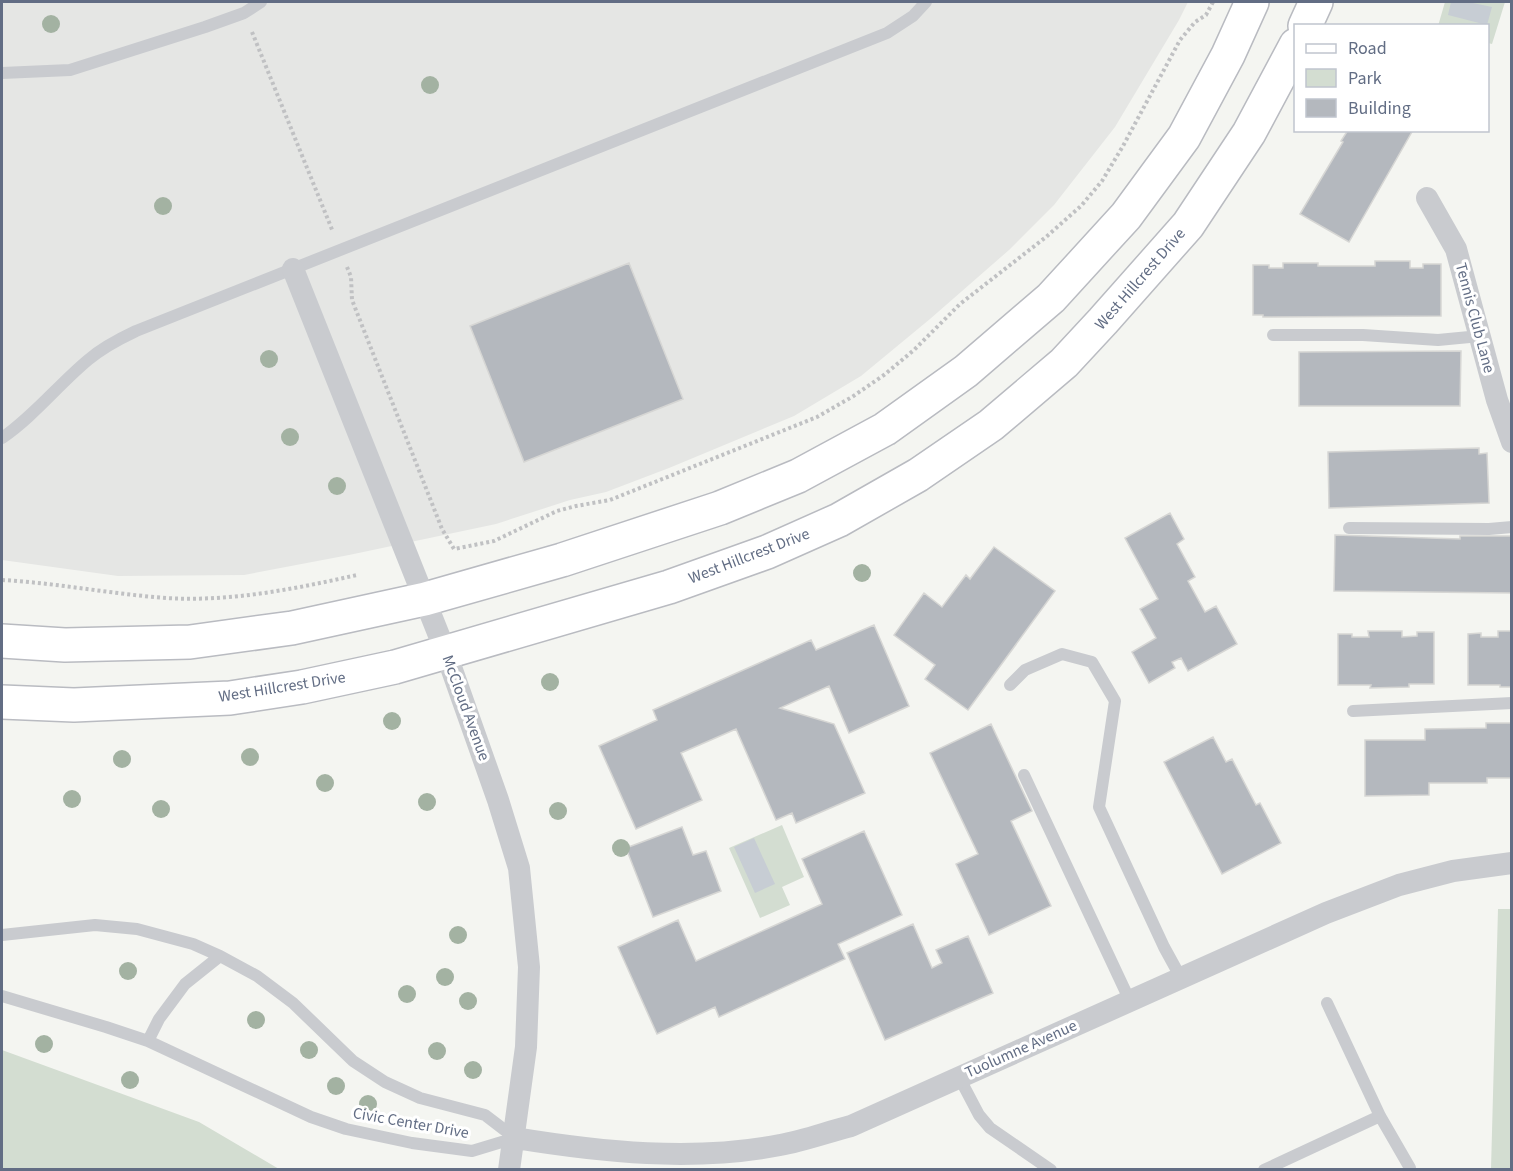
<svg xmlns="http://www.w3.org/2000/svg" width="1513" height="1171" font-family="'Source Sans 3',sans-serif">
  <rect width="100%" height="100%" fill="#f4f5f1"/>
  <path fill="#e5e6e4" d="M 2,2 L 1188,2 L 1179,20 L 1115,127 L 1054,205 L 1009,250 L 930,319 L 861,376 L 794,416 L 669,468 L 606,492 L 570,500 L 496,524 L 349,555 L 244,575 L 118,576 L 2,560 Z"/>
  <path fill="#d3ddd1" d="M 1445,2 L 1505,2 L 1492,44 L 1488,43 L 1488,26 L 1438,26 Z
    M 782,825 L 804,877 L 782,887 L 790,905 L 760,918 L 729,848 Z
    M 1498,909 L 1511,909 L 1511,1169 L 1491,1169 Z
    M 2,1050 L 199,1122 L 279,1169 L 2,1169 Z"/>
  <path fill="#c7cdd4" d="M 1451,2 L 1468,2 L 1492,7 L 1487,25 L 1448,15 Z
    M 754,838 L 775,884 L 755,893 L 734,847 Z"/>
  <path fill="#b4b8be" stroke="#d6d6d4" stroke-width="1.5" d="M 1348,130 L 1413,130 L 1349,242 L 1300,214 L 1343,142 L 1341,141 Z
    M 1375,261 L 1410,261 L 1410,268 L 1423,268 L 1423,264 L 1441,264 L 1441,316 L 1263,317 L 1263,315 L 1253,315 L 1253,265 L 1269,265 L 1269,268 L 1283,268 L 1283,263 L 1318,263 L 1318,266 L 1375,266 Z
    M 629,263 L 683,399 L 524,462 L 470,326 Z
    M 1461,351 L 1460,406 L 1299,406 L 1299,352 Z
    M 1479,448 L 1479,454 L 1487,453 L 1489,503 L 1329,508 L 1328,452 Z
    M 1170,513 L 1184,539 L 1177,544 L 1195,577 L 1188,581 L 1205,612 L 1216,606 L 1237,644 L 1188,671 L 1181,658 L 1172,662 L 1175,668 L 1149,683 L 1132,652 L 1156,638 L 1140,609 L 1158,599 L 1125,538 Z
    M 1335,535 L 1460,539 L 1460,536 L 1512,536 L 1512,593 L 1334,591 Z
    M 994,547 L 1055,591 L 968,710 L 925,679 L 935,665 L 894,635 L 924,593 L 942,607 L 966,575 L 970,579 Z
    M 874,625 L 909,706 L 849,733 L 829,686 L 780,708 L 834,724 L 865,793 L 796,823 L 792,813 L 776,820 L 736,729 L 681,753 L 702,800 L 636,829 L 599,746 L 657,720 L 653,710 L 811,640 L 816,650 Z
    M 1368,631 L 1402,631 L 1402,637 L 1417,636 L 1417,632 L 1434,632 L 1434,684 L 1409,684 L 1409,687 L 1370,688 L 1371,685 L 1338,685 L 1338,634 L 1352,634 L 1352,637 L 1369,637 Z
    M 1498,631 L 1512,631 L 1512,687 L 1500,687 L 1500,685 L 1468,685 L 1468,634 L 1481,633 L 1481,637 L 1498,637 Z
    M 1486,723 L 1512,723 L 1512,778 L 1487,778 L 1487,783 L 1429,783 L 1429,795 L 1365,796 L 1365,740 L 1425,740 L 1425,729 L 1486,728 Z
    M 991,724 L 1032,811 L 1011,821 L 1051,906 L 989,935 L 956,864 L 978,854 L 930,753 Z
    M 1213,737 L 1226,762 L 1232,759 L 1256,805 L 1260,803 L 1281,843 L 1222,874 L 1164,762 Z
    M 682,827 L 693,855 L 706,851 L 721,891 L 653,917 L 626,848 Z
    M 864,831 L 902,915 L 838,944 L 845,959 L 719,1017 L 715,1007 L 657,1034 L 618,947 L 678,920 L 696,961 L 822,904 L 802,859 Z
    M 913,924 L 932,968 L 942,963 L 936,950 L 968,936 L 993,993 L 885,1040 L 847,953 Z"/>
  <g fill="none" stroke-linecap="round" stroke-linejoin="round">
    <g stroke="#b9bbc1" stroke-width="36">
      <path id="secondary" d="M 1305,26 L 1316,2
        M 2,641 L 65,645 L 190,642 L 292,628 L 425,599 L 562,560 L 720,508 L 798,476 L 885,429 L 966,371 L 1051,298 L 1126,216 L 1184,137 L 1228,55 L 1252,2
        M 2,702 L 74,705 L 230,698 L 302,687 L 395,667 L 669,587 L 767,552 L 839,520 L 918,475 L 991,425 L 1064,363 L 1103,321 L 1188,225 L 1249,133 L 1296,45"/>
    </g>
    <path stroke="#c0c1c3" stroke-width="4" stroke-dasharray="3 3" stroke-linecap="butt" d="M 252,32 L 333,232
      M 347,267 L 351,277 L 352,300 L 442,529 L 454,549 L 494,541 L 557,511 L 576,506 L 610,500 L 817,417 L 852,397 L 884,375 L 914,350 L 960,304 L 1046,237 L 1081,206 L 1102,181 L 1123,146 L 1180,40 L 1195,22 L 1206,15 L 1213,2
      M 2,580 C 57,583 111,594 166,598 C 231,602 294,589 357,575"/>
    <path stroke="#c9cbcf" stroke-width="12" d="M 2,73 L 70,70 L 205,27 L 244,13 L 261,2
      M 1273,335 L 1363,335 L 1438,340 L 1480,336
      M 2,438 C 34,416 58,385 88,360 C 102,348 119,339 136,331 L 887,33 L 913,16 L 926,2
      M 1349,528 L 1489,529 L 1512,527
      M 1010,685 L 1025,670 L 1062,654 L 1092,662 L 1115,701 L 1099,807 L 1164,947 L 1181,978
      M 1353,711 L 1512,703
      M 1024,775 L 1130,1001
      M 2,935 L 95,925 L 137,929 L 193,944 L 220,956 L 257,976 L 293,1003 L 353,1061 L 385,1082 L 420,1098 L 485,1115 L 515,1138
      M 2,996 L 106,1027 L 148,1041 L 311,1117 L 346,1129 L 412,1143 L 472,1151 L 515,1138
      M 1327,1003 L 1380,1116 L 1410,1168
      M 148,1041 L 159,1019 L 185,984 L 220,956
      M 959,1077 L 979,1115 L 990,1128 L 1051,1170
      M 1264,1170 L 1380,1116"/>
    <path stroke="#c9cbcf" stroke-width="22" d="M 1427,198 L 1456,249 L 1497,400 L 1512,442
      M 293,269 L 446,653 L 498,800 L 519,868 L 529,967 L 526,1047 L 509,1170
      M 515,1138 C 601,1152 693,1162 780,1145 C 804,1141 827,1132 851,1126 L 1326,913 L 1399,885 L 1453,871 L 1512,863"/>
    <use href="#secondary" stroke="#fff" stroke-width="33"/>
  </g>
  <g fill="#a3b2a2">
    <circle cx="51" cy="24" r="9"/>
    <circle cx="430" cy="85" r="9"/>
    <circle cx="163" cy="206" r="9"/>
    <circle cx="269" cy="359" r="9"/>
    <circle cx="290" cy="437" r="9"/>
    <circle cx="337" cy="486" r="9"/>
    <circle cx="862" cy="573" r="9"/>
    <circle cx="550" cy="682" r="9"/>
    <circle cx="392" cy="721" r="9"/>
    <circle cx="250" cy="757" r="9"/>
    <circle cx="122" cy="759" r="9"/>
    <circle cx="325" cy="783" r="9"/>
    <circle cx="72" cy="799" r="9"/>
    <circle cx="427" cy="802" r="9"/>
    <circle cx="161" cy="809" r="9"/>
    <circle cx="558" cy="811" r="9"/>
    <circle cx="621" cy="848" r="9"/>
    <circle cx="458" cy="935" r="9"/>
    <circle cx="128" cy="971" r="9"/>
    <circle cx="445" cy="977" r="9"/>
    <circle cx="407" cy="994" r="9"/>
    <circle cx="468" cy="1001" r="9"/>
    <circle cx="256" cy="1020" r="9"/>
    <circle cx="44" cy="1044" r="9"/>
    <circle cx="309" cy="1050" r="9"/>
    <circle cx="437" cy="1051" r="9"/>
    <circle cx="473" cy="1070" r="9"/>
    <circle cx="130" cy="1080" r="9"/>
    <circle cx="336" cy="1086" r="9"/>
    <circle cx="368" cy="1104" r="9"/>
  </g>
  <g text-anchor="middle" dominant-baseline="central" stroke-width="6" stroke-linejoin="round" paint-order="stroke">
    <g font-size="16" fill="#626d84" stroke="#fff">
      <text transform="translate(1140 279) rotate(-49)">West Hillcrest Drive</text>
      <text transform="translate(1475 318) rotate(75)">Tennis Club Lane</text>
      <text transform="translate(749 556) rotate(-21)">West Hillcrest Drive</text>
      <text transform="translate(282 687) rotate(-9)">West Hillcrest Drive</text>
      <text transform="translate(466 708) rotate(70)">McCloud Avenue</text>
      <text transform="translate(1021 1049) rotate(-24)">Tuolumne Avenue</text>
      <text transform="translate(411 1123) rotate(10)">Civic Center Drive</text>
    </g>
  </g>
  <rect width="1513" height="1171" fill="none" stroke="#626d84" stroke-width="6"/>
  <rect x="1294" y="24" width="195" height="108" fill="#ffffff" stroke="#c0c5ce" stroke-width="1.5"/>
  <rect x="1306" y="44" width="30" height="9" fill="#ffffff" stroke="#c0c5ce" stroke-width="1.5"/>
  <text x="1348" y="54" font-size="18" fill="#626d84">Road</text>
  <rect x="1306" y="69" width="30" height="18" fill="#d3ddd1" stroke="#c0c5ce" stroke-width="1.5"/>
  <text x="1348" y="84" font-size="18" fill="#626d84">Park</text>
  <rect x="1306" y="99" width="30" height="18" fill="#b4b8be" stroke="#c0c5ce" stroke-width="1.5"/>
  <text x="1348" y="114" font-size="18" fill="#626d84">Building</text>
</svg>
